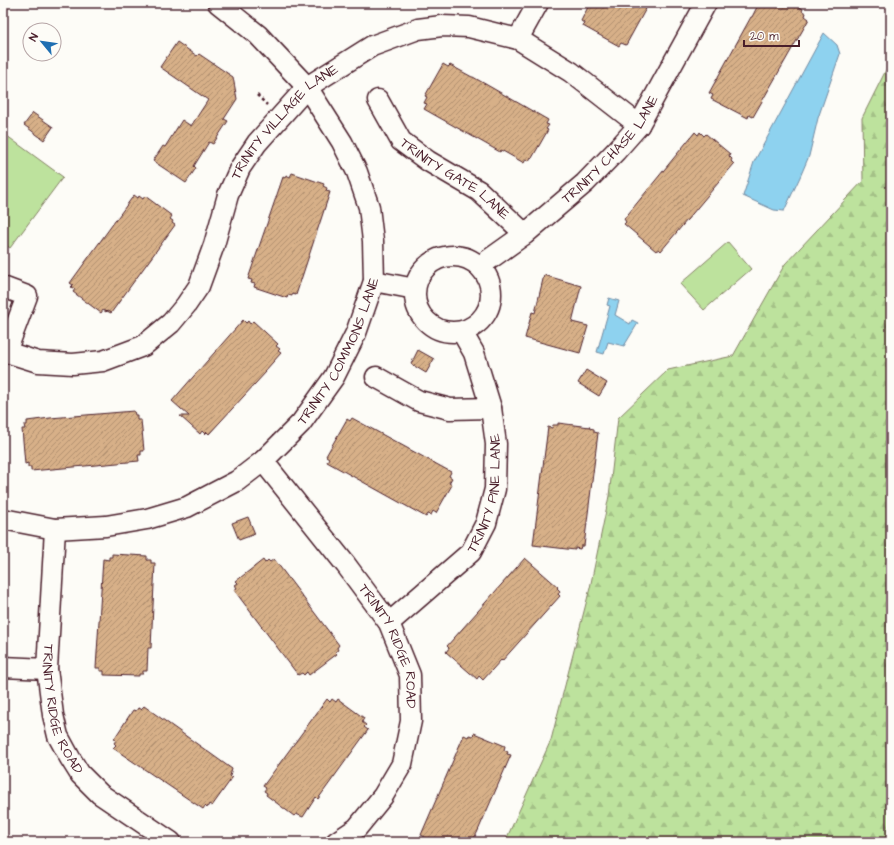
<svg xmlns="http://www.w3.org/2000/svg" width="894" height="845" font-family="'Architects Daughter',sans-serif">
  <defs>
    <pattern id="forest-firs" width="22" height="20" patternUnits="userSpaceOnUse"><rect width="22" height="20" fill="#bde29d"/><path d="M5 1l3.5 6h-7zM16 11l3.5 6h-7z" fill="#a4c187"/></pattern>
    <pattern id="building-hatch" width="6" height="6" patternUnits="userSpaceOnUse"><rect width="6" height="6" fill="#d7b088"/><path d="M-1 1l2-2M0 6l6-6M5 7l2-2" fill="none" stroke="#b08f6f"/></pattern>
  </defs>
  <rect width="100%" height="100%" fill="#fdfcf7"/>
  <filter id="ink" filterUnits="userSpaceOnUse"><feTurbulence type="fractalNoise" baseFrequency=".025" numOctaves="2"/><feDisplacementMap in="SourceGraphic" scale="8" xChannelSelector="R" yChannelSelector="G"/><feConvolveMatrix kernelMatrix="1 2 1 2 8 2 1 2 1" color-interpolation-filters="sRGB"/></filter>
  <g filter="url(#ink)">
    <path fill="url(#forest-firs)" stroke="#848064" d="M 891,60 L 891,842 L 505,842 L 551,740 L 590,588 L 609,496 L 618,418 L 668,370 L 733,356 L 785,264 L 863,181 L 862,118 Z"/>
    <path fill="#bde29d" stroke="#848064" d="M 3,133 L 63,177 L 10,248 L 3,243 Z
      M 728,242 L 751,269 L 704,310 L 680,284 Z"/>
    <path fill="#8ed2ef" stroke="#738aa1" d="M 824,33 L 837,45 L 840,54 L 818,118 L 809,156 L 800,177 L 784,211 L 774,210 L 743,196 L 754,162 Z
      M 609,298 L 619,301 L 615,315 L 630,324 L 632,320 L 638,323 L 624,346 L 608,342 L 604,354 L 597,352 L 610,306 L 607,305 Z"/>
    <path fill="url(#building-hatch)" stroke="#4a1f2b" d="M 590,3 L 649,3 L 626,45 L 621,43 L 619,46 L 583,26 L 584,23 L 581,21 Z
      M 759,3 L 792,3 L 803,9 L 802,11 L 806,13 L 805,16 L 809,19 L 753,117 L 749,115 L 748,118 L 711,99 L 713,95 L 709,93 L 751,17 L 752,17 Z
      M 177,42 L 197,56 L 199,54 L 233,77 L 237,99 L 224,119 L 228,121 L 213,144 L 209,142 L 194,166 L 196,168 L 186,183 L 153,161 L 163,146 L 165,147 L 182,120 L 191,126 L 208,100 L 160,67 Z
      M 443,64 L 448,67 L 450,65 L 472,77 L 473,77 L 548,120 L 546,124 L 549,125 L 546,129 L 548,130 L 532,158 L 531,157 L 529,161 L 526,159 L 524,163 L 501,150 L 500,152 L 424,109 L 427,104 L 424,103 L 427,97 L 425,96 Z
      M 33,113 L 53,127 L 44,140 L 24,125 Z
      M 695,132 L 698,135 L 700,132 L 704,136 L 706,134 L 730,154 L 729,156 L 732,159 L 731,161 L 734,164 L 661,251 L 659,249 L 656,251 L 624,224 L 626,222 L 624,219 Z
      M 292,173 L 324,184 L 323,186 L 327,188 L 326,191 L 330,192 L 296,295 L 292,294 L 292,296 L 288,295 L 287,298 L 254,287 L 255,284 L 251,283 L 252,280 L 248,279 L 283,177 L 285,178 L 286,175 L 290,177 Z
      M 134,195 L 138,198 L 139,196 L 143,199 L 145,196 L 172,216 L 170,219 L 173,221 L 172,223 L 175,225 L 111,313 L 107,311 L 106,312 L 103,310 L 101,313 L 73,292 L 75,289 L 71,287 L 73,285 L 70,283 Z
      M 544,275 L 581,286 L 572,322 L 588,326 L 580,353 L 525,338 L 532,312 L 535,313 Z
      M 243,320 L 246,323 L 248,321 L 250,324 L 253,321 L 278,344 L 276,346 L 280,349 L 278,351 L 281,353 L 265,371 L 266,372 L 209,434 L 207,432 L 205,434 L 202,431 L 200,434 L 180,416 L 189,416 L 172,401 Z
      M 418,350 L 434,359 L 426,373 L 411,364 Z
      M 586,370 L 607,383 L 599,396 L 578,383 Z
      M 134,411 L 135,415 L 137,415 L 137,420 L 141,420 L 144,451 L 141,451 L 141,455 L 138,455 L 139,461 L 31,471 L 31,467 L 28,467 L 28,463 L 25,464 L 22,429 L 25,429 L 24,425 L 27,425 L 27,421 L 50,418 Z
      M 352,418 L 451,472 L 449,476 L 452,478 L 449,483 L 452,485 L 436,513 L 433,511 L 431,515 L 428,514 L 426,517 L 327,462 L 329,458 L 326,456 L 347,419 L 350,421 Z
      M 558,423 L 590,427 L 589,428 L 594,429 L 594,432 L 598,433 L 584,546 L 581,546 L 580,549 L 575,548 L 575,550 L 533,545 L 548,427 L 552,428 L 553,425 L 558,425 Z
      M 248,517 L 255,534 L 239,540 L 232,523 Z
      M 112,554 L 147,556 L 147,560 L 151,560 L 151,563 L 155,563 L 151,648 L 148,648 L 147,671 L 143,671 L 143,674 L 139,674 L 139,676 L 104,675 L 104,671 L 100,671 L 100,668 L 96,668 L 103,559 L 109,560 L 109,557 L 112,557 Z
      M 525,558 L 558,587 L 557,588 L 560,591 L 558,594 L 560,596 L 502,661 L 501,660 L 483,680 L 479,676 L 477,679 L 446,652 L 449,648 L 447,646 Z
      M 274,559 L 339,645 L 337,648 L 338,650 L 335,652 L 337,654 L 309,675 L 307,672 L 304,675 L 302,673 L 298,675 L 234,590 L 237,588 L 235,585 L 238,583 L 236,581 L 263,560 L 265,563 L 268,560 L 270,562 Z
      M 327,699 L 330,702 L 332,699 L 336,702 L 338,699 L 364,718 L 362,722 L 366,725 L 364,727 L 368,730 L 318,799 L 316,797 L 303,817 L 296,814 L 294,816 L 266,795 L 267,793 L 264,791 L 266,788 L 263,786 Z
      M 144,706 L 232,769 L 230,776 L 232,778 L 212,806 L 209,804 L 207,808 L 205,806 L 203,809 L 113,748 L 116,745 L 114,743 L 116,740 L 114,739 L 133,710 L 136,711 L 138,708 L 141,709 Z
      M 474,733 L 505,746 L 504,750 L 508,752 L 507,754 L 511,755 L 477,833 L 472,842 L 423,842 L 425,837 L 421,835 L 464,735 L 468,737 L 469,735 L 473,736 Z"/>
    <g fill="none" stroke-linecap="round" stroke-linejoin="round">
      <g stroke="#4a1f2b" stroke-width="23">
        <g id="street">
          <path d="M 518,39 L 538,3"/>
          <path id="s1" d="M 378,100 L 401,141 L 428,161 L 479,191 L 525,234"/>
          <circle cx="453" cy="294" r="38"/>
          <path id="s2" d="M 480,266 L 525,234 L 585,183 L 616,151 L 639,125 L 706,3"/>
          <path d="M 374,281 L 415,289"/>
          <path d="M 3,287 L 27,296 L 6,352"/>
          <path id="s3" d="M 3,351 L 38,362 L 73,364 L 103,361 L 143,346 L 171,323 L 186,305 L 199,286 L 214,245 L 228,195 L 240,168 L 257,143 L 307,87 L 372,46 L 418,29 L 442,26 L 469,27 L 518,39 L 571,72 L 639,125"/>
          <path d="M 376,377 L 419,401 L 450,409 L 491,408"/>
          <path id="s4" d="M 263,461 L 346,565 L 389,623 L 410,675 L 411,721 L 402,764 L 383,796 L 357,828 L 336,842"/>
          <path id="s5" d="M 3,519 L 55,529 L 106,526 L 147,519 L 187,507 L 237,481 L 263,461 L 301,423 L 334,377 L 356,333 L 374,281 L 373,241 L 369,207 L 357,172 L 342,142 L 307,87 L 258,35 L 218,3"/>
          <path id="s6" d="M 55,529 L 47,669 L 53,715 L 58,736 L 70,758 L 80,774 L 100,794 L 171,842"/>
          <path id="s7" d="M 389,623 L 471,552 L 486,523 L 495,489 L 496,444 L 491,408 L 474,353 L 462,332"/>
          <path d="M 3,667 L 47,669"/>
        </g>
      </g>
      <path stroke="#4a1f2b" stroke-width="2.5" stroke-dasharray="3 3" stroke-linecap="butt" d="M 257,95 L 267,105"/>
      <use href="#street" stroke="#fdfcf7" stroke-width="20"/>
    </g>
  </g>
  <g text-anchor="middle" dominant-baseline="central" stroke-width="3.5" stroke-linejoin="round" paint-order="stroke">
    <g font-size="14" fill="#4a1f2b" stroke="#fdfcf7">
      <text stroke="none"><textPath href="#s3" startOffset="417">TRINITY VILLAGE LANE</textPath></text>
      <text stroke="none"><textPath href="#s2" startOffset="176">TRINITY CHASE LANE</textPath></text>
      <text stroke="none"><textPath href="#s1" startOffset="113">TRINITY GATE LANE</textPath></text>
      <text stroke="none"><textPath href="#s5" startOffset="412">TRINITY COMMONS LANE</textPath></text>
      <text stroke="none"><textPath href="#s7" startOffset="170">TRINITY PINE LANE</textPath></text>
      <text stroke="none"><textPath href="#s4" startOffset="227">TRINITY RIDGE ROAD</textPath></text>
      <text stroke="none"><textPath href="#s6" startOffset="183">TRINITY RIDGE ROAD</textPath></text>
    </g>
  </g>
  <rect width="894" height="845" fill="none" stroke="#fdfcf7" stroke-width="16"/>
  <rect x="8" y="8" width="878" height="829" fill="none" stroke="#4a1f2b" stroke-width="1.5" filter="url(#ink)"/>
  <g transform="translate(42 42) rotate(299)"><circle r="19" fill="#fdfcf7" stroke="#b5a4a5"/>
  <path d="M0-3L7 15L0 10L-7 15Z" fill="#1f6fb2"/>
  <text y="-6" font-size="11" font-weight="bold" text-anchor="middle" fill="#4a1f2b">N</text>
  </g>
  <path d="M744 40v6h55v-6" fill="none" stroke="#4a1f2b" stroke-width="2"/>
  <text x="750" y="40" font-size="12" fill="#4a1f2b" stroke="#fdfcf7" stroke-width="3" paint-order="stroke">20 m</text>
</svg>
